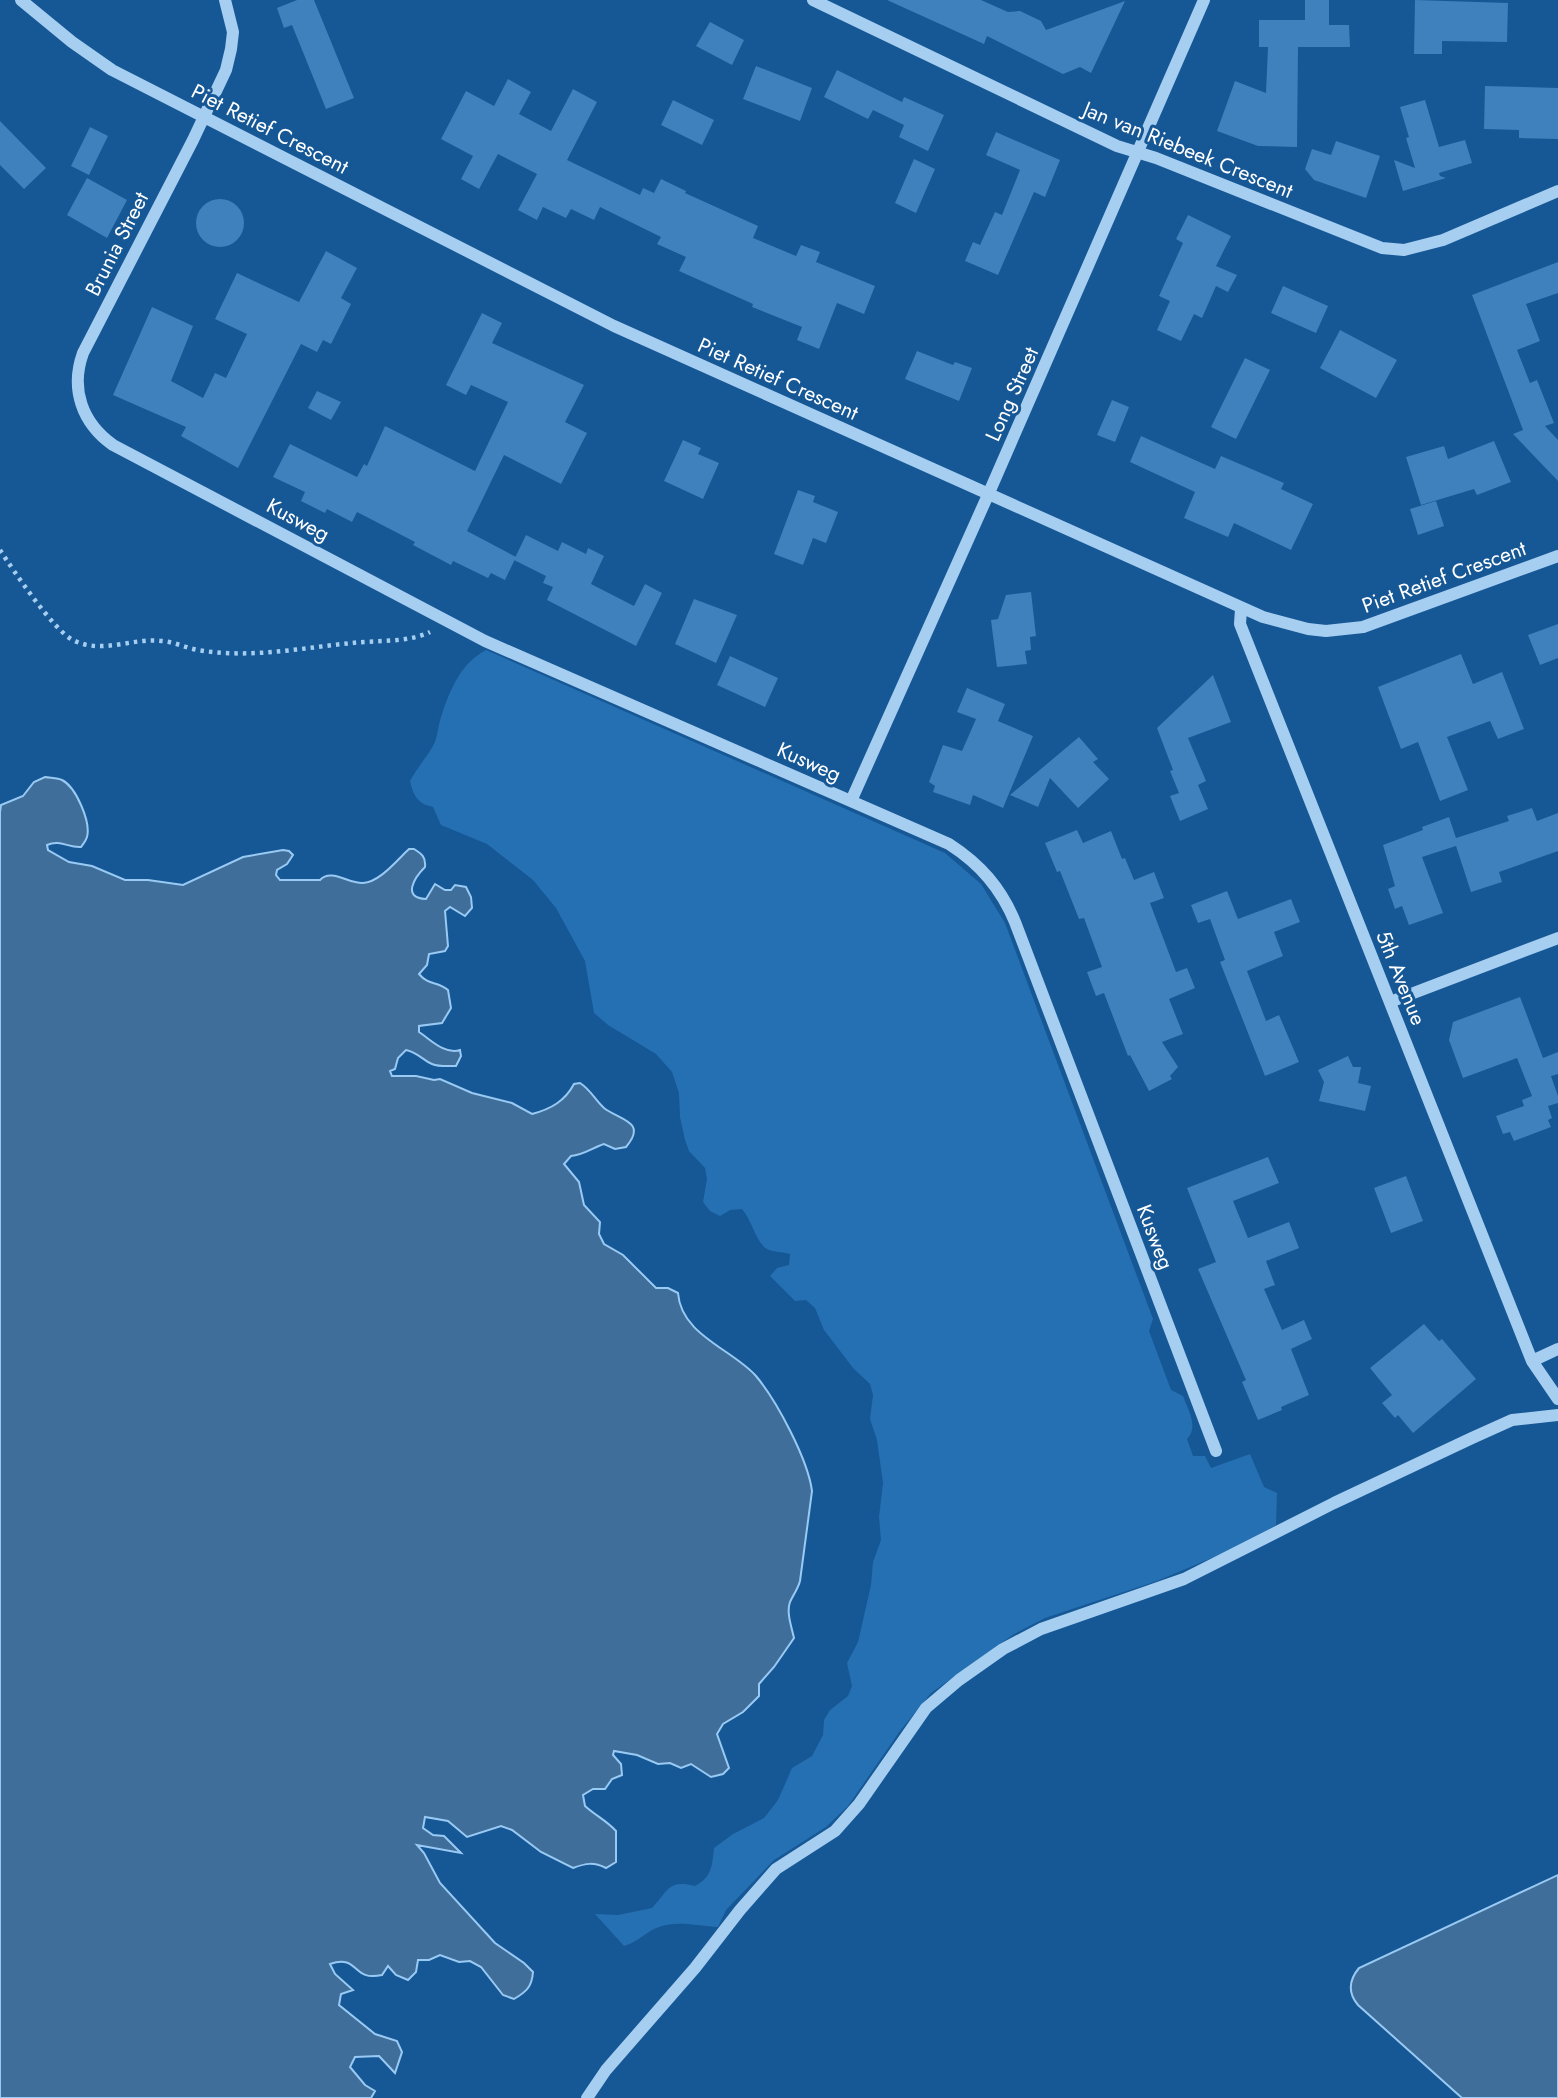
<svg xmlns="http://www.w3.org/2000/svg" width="1558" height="2098" font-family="Jost,sans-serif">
  <rect width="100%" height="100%" fill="#165795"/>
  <path fill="#2570b2" d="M 486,650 L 945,853 L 981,884 L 1005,923 L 1153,1319 L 1149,1331 L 1171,1390 L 1183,1396 C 1188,1410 1199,1427 1187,1439 L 1193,1456 L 1205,1456 L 1211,1468 L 1250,1454 L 1264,1487 L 1277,1493 L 1276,1525 L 1245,1544 L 1157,1581 L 1045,1618 L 1014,1634 L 931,1693 L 900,1731 L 848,1806 L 826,1827 L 774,1860 L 726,1910 L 718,1927 C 700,1926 677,1920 659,1927 C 647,1931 638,1942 624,1946 L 595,1914 L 618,1915 L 652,1908 C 668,1891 668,1879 695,1886 C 712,1877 712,1866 714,1848 L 733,1834 L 764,1818 L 778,1800 L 792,1768 L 812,1756 L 823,1735 L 824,1720 L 830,1710 L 848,1696 L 852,1686 L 847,1663 L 858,1642 L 871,1585 L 873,1562 L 881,1540 L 879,1517 L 883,1483 L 877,1440 L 870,1419 L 873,1395 L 870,1384 L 853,1368 L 831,1339 L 824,1330 L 815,1308 L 806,1300 L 795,1301 L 770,1276 L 777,1268 L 789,1265 L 790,1254 C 783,1252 772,1252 767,1249 C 756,1243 752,1220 742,1209 L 730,1210 L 720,1216 L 710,1211 L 703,1202 L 707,1179 L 705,1168 L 689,1151 L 685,1140 L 680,1117 L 679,1093 L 672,1072 L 656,1054 L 608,1025 L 594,1013 L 585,961 L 556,908 L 533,880 L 487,844 L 441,825 L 433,807 C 418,804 413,795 410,781 C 417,768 427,757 434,744 C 438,735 438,726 441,717 C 450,690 460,664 486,650 Z"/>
  <path fill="#3f6e9a" stroke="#99caf4" stroke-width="2" d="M 45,777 C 50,778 58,778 62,780 C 76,787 91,822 87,837 C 86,841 83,844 81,847 C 68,848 60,839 47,845 L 48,850 L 69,862 L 92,866 L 125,880 L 148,880 L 183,885 L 243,857 L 283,850 L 289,851 L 293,855 L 287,864 L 277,870 L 276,875 L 280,880 L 320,880 C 331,868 349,884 363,883 C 380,882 397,860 409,849 L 414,849 C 422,854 426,857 425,867 C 415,877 401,898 426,899 L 435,884 L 445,890 L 451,890 L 455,885 L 466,887 L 471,897 L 472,908 L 465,916 L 450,907 L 445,911 L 448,946 L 445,951 L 429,954 L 427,965 L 419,974 C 429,986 437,981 448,990 L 451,1008 L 442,1023 L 419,1026 L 419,1032 C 431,1040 445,1055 460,1050 L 461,1056 L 456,1066 C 449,1066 439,1067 432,1064 C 422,1060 419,1053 406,1050 L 398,1058 L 395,1069 L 390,1071 L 392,1076 L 416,1076 L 434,1080 L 440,1079 L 472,1093 L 512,1103 L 532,1114 C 551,1109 565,1101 574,1084 L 580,1083 C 591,1090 595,1100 604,1108 C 619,1120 648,1121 626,1147 L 615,1149 L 604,1144 C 592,1148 584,1155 571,1156 L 564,1164 L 579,1182 L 584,1205 L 600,1222 L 599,1234 L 604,1244 L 623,1255 L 656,1288 L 668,1288 L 678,1293 C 681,1335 732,1349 756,1376 C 777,1401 808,1460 812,1491 L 800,1581 C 798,1589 793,1595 790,1602 C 786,1613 792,1628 794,1638 L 774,1667 L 759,1684 L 759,1696 L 743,1712 L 723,1724 L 717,1734 L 729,1768 L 723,1774 L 711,1777 L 691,1764 L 681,1768 L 670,1763 L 658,1764 L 637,1755 L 614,1751 L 613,1755 L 621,1764 L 622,1775 L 612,1779 L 605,1789 L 593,1789 L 583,1795 L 585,1806 C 596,1816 606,1820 616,1831 L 616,1862 L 606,1868 C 594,1862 586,1863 573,1868 L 541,1852 L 512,1830 L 501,1826 L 467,1837 L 448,1821 L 425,1817 L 423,1828 L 433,1835 L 444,1836 L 461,1853 L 417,1845 L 424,1853 L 440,1883 L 495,1943 L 524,1963 L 533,1972 C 532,1987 526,1992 514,1999 L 503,1995 L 481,1967 L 470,1961 L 459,1962 L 440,1955 L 429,1960 L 418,1960 L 416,1972 L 408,1980 L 396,1975 L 388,1966 L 382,1975 C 351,1982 360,1954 330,1964 L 335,1974 L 353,1990 L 341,1994 L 339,2005 L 375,2034 L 397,2041 L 402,2052 L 395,2073 L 379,2056 L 355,2057 L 350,2067 L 365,2085 L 375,2091 L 371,2098 L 0,2098 L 0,812 L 1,805 L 23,796 L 34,782 Z
    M 1558,1875 L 1558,2098 L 1462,2098 L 1358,2005 C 1348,1993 1349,1980 1359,1968 Z"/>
  <path fill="#3e81bc" d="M 297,0 L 314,0 L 354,98 L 326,109 L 292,25 L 284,28 L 277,8 Z
    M 887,0 L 981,0 L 1008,12 L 1020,11 L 1041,21 L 1046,30 L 1125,1 L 1091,73 L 1080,67 L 1063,74 L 987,36 L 984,44 Z
    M 1305,0 L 1329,0 L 1329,25 L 1349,25 L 1350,47 L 1298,47 L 1297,147 L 1258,146 L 1217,131 L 1235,81 L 1266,93 L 1268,47 L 1259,47 L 1259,20 L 1305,20 Z
    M 1415,0 L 1508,3 L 1507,42 L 1442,41 L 1442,54 L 1414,54 Z
    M 710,22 L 744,40 L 732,65 L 696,46 Z
    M 756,66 L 812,88 L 800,121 L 743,99 Z
    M 837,70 L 902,102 L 904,97 L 944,115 L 928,151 L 899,137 L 904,125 L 873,110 L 868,119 L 824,97 Z
    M 508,79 L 531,92 L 519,114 L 551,131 L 573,89 L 597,102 L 567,160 L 640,195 L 643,188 L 654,193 L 661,179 L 686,191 L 685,193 L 758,226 L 753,238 L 796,256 L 801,245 L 820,252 L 816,262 L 875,286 L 864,314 L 837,303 L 819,349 L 797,340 L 802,327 L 752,307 L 753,304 L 679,271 L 686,257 L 657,244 L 661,237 L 600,207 L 594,220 L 571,209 L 566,218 L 543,207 L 537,220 L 518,210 L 537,174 L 498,154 L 479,189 L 461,179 L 473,156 L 441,139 L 466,91 L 494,106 Z
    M 1485,86 L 1558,88 L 1558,139 L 1519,138 L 1519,130 L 1484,129 Z
    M 673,100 L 714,120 L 702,145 L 661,125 Z
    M 1425,100 L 1439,147 L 1465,140 L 1472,163 L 1439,173 L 1440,176 L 1446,178 L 1403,191 L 1394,160 L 1415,168 L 1406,138 L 1409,137 L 1400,107 Z
    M 0,121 L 46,168 L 24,189 L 0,165 Z
    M 90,127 L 108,136 L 89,175 L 71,166 Z
    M 996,132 L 1060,160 L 1045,197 L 1034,192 L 998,275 L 965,261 L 973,242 L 980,245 L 995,212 L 1002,215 L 1020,170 L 986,155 Z
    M 1336,141 L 1380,156 L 1366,198 L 1314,180 L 1305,169 L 1312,149 L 1331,155 Z
    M 914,159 L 935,169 L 916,213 L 895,203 Z
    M 87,178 L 127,200 L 107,238 L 67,215 Z
    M196 223a24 24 0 1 1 48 0a24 24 0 1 1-48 0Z
    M 1188,215 L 1231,236 L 1216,266 L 1237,275 L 1228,292 L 1216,286 L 1202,318 L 1194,314 L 1181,341 L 1157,330 L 1170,301 L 1159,296 L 1183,243 L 1176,239 Z
    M 326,251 L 357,268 L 341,298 L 351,304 L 331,344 L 323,340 L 317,352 L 301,344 L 238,468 L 181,436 L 186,427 L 113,395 L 152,307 L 193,326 L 171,381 L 203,398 L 215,373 L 226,378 L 247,334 L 215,319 L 237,273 L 299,302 Z
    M 1558,262 L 1558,293 L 1526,304 L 1540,341 L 1517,350 L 1530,383 L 1537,380 L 1554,423 L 1545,426 L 1558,440 L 1558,481 L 1513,434 L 1523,430 L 1472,295 Z
    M 1283,286 L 1328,306 L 1316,333 L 1271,313 Z
    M 482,313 L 502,323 L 492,343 L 584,385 L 565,422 L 587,433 L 561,484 L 504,455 L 467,531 L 516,557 L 505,580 L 491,573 L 488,578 L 453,561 L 451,565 L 413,545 L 415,542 L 357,512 L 352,522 L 327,509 L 325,513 L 301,501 L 305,492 L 273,477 L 290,444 L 357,477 L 364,464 L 367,466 L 385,426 L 475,471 L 508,402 L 471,385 L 466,395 L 446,385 Z
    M 1340,330 L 1397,360 L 1376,398 L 1320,368 Z
    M 917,351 L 953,365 L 955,362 L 972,368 L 959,401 L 905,379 Z
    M 1245,358 L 1270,370 L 1236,439 L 1211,427 Z
    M 317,391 L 341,402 L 331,420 L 308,408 Z
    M 1112,400 L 1129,407 L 1115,442 L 1097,435 Z
    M 1141,436 L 1215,469 L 1221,456 L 1284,483 L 1281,489 L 1313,504 L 1291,550 L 1234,523 L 1228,537 L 1184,518 L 1195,492 L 1130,462 Z
    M 683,440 L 701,448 L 698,454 L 719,463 L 703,499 L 664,481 Z
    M 1494,441 L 1511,482 L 1477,495 L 1474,489 L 1421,505 L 1406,457 L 1444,446 L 1448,459 Z
    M 798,490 L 815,496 L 813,502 L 838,512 L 826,543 L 813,538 L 803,565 L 774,554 Z
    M 1436,501 L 1444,526 L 1418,535 L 1410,509 Z
    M 526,535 L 558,551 L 562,542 L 586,554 L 588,548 L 604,556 L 591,584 L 634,606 L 645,584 L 662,593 L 636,646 L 547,600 L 553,587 L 543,583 L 546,576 L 514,560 Z
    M 1031,592 L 1036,636 L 1030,637 L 1031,650 L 1025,651 L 1027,664 L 997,667 L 991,620 L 998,619 L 1006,595 Z
    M 694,599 L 737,615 L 716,663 L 675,644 Z
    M 1558,624 L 1558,658 L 1540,665 L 1528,635 Z
    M 1461,654 L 1473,684 L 1502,672 L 1524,729 L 1498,739 L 1490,721 L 1447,737 L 1468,790 L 1440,801 L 1418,742 L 1401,749 L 1378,687 Z
    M 730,656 L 778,678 L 765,707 L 717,685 Z
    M 1213,675 L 1231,722 L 1188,738 L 1206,781 L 1198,785 L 1208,809 L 1180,821 L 1170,796 L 1179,793 L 1170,771 L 1173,770 L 1157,728 Z
    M 967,688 L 1005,704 L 998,721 L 1033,736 L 1003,808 L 973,795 L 970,805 L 933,792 L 935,786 L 929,782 L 943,745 L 962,751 L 976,719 L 957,712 Z
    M 1079,737 L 1098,759 L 1093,762 L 1109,779 L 1078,808 L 1050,778 L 1038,807 L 1010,795 Z
    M 1532,808 L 1537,821 L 1558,813 L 1558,851 L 1499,872 L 1502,882 L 1471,892 L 1456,846 L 1422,857 L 1443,913 L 1409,925 L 1402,906 L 1395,909 L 1388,889 L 1395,886 L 1383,845 L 1423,830 L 1422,827 L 1449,817 L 1456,838 L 1509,821 L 1507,816 Z
    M 1077,830 L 1083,843 L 1111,831 L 1122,859 L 1125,858 L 1134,880 L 1154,872 L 1164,898 L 1150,903 L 1176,972 L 1187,968 L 1195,988 L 1169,999 L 1183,1034 L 1162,1042 L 1178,1067 L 1170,1076 L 1172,1079 L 1149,1091 L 1130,1055 L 1128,1056 L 1104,993 L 1096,996 L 1087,972 L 1102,967 L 1084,918 L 1079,919 L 1060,871 L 1057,872 L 1045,843 Z
    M 1227,891 L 1238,919 L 1291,899 L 1300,922 L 1274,932 L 1283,956 L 1247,971 L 1266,1021 L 1279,1015 L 1299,1062 L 1265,1076 L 1220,962 L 1225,960 L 1210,919 L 1198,923 L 1191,905 Z
    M 1520,997 L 1543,1058 L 1558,1052 L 1558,1074 L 1551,1076 L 1558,1096 L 1558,1103 L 1548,1106 L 1552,1118 L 1548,1120 L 1551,1127 L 1514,1141 L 1510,1132 L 1503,1134 L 1496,1116 L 1524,1106 L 1522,1100 L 1532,1096 L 1517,1058 L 1463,1078 L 1449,1040 L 1453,1022 Z
    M 1348,1056 L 1353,1067 L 1361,1067 L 1358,1083 L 1371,1086 L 1365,1111 L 1319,1101 L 1324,1082 L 1318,1070 Z
    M 1268,1157 L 1279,1183 L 1233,1201 L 1248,1238 L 1289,1222 L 1299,1248 L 1266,1261 L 1275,1285 L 1264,1289 L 1282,1330 L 1304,1320 L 1312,1339 L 1291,1349 L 1309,1395 L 1281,1407 L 1282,1410 L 1258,1420 L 1242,1382 L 1246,1380 L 1198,1269 L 1216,1262 L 1187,1188 Z
    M 1406,1176 L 1423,1221 L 1391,1233 L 1374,1188 Z
    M 1424,1324 L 1439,1341 L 1442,1339 L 1476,1379 L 1413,1433 L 1398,1415 L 1395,1418 L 1382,1403 L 1392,1395 L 1370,1368 Z"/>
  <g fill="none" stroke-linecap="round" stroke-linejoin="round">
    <path stroke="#a6cef1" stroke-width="4.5" stroke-dasharray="3.5 5" stroke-linecap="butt" d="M 0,550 C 13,570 54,631 73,640 C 101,655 134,637 162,641 C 175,642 186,648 198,650 C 249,659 301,648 352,643 C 377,640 407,643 430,632"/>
    <path stroke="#a6cef1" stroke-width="12" d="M 21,0 L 72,42 L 112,70 L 614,326 L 1263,617 L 1308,629 L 1326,631 L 1363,627 L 1558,556
      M 225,0 L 233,32 L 231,49 L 226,70 L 193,140 L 83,353 C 70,389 82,423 113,445 L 485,641 L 949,844 C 980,864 1001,888 1015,922 L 1216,1451
      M 813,0 L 1117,146 L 1156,158 L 1382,248 L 1404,250 L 1443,240 L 1558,191
      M 1241,609 L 1240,624 L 1532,1361 L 1558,1399
      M 851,801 L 988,495 L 1204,0
      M 1390,1002 L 1558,938
      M 1532,1361 L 1558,1349
      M 587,2098 L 606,2070 L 695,1968 L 740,1910 L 776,1869 L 835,1831 L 859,1804 L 926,1708 L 959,1680 L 1003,1649 L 1041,1629 L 1184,1579 L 1334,1503 L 1472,1438 L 1512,1420 L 1558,1415"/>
  </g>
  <g text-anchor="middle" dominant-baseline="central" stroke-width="6" stroke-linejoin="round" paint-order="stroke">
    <g font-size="21" fill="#fff" stroke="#165795">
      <text transform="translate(270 129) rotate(27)">Piet Retief Crescent</text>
      <text transform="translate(1188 150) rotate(22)">Jan van Riebeek Crescent</text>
      <text transform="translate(117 244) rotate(-63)">Brunia Street</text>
      <text transform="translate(778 379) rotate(24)">Piet Retief Crescent</text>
      <text transform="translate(1012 394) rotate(-66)">Long Street</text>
      <text transform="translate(298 520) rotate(28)">Kusweg</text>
      <text transform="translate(1444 577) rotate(-20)">Piet Retief Crescent</text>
      <text transform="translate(809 762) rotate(24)">Kusweg</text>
      <text transform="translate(1401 978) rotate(68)">5th Avenue</text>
      <text transform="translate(1155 1237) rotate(69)">Kusweg</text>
    </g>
  </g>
</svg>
